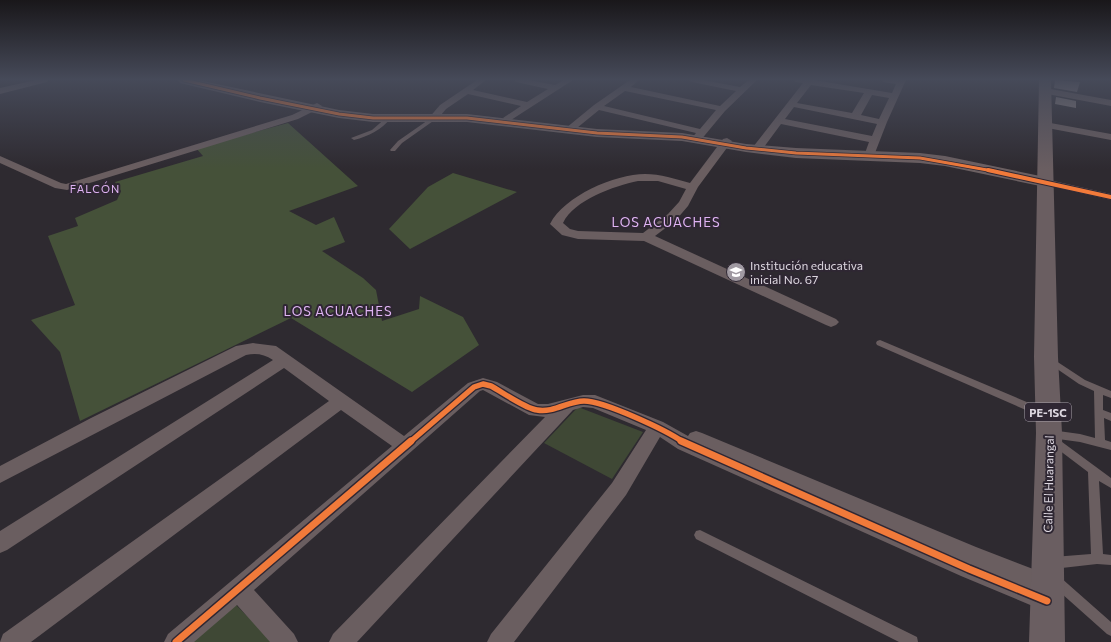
<svg xmlns="http://www.w3.org/2000/svg" width="1111" height="642" font-family="Commissioner,sans-serif">
  <rect width="100%" height="100%" fill="#2e2a30"/>
  <path fill="#3f4835" d="M 578,407 L 643,432 L 612,479 L 544,443 Z
    M 233,602 L 273,642 L 187,642 Z"/>
  <path fill="#455139" d="M 288,123 L 358,186 L 289,211 L 316,225 L 334,217 L 345,242 L 322,251 L 363,278 L 376,290 L 382,321 L 419,309 L 420,296 L 463,317 L 479,345 L 412,392 L 291,318 L 80,421 L 60,352 L 31,320 L 75,305 L 48,236 L 78,226 L 75,218 L 117,200 L 121,191 L 115,182 L 203,156 L 196,148 Z
    M 453,173 L 517,192 L 410,249 L 389,229 L 428,187 Z"/>
  <path fill="#8c8283" d="M 1055,80 L 1080,82 L 1077,92 L 1054,88 Z
    M 1056,97 L 1076,101 L 1076,108 L 1055,104 Z"/>
  <g fill="none" stroke-linecap="round" stroke-linejoin="round">
    <path fill="#6a5e60" fill-rule="evenodd" d="M 387,117 L 391,118 C 381,130 369,136 354,140 L 351,138 L 372,130 Z
      M 431,118 L 436,119 L 402,143 L 395,151 L 391,151 L 390,150 L 398,141 Z
      M 880,340 L 1048,411 L 1050,414 L 1048,417 L 1045,418 L 1042,417 L 877,345 L 876,343 L 877,341 Z
      M 1050,357 L 1085,380 L 1111,391 L 1111,398 L 1103,395 L 1103,410 L 1111,413 L 1111,421 L 1104,418 L 1105,440 L 1111,442 L 1111,450 L 1080,442 L 1058,439 L 1111,478 L 1111,488 L 1099,481 L 1103,554 L 1111,555 L 1111,565 L 1097,564 L 1053,569 L 1049,567 L 1047,563 L 1049,559 L 1053,557 L 1091,554 L 1088,472 L 1051,444 L 1049,441 L 1051,438 L 1048,437 L 1046,434 L 1048,431 L 1051,430 L 1080,434 L 1095,438 L 1094,391 L 1079,384 L 1047,362 L 1046,360 L 1047,358 Z
      M 700,530 L 917,637 L 918,642 L 899,642 L 696,539 L 694,535 L 696,531 Z
      M 1056,575 L 1060,577 L 1111,622 L 1111,636 L 1107,634 L 1052,585 L 1050,581 L 1052,577 Z"/>
    <path fill="#6a5e60" fill-rule="evenodd" d="M 36,80 L 48,80 L 47,82 L 0,94 L 0,88 Z
      M 477,80 L 486,80 L 473,90 L 527,102 L 548,89 L 516,82 L 515,80 L 529,80 L 555,85 L 564,80 L 573,80 L 511,120 L 505,120 L 503,118 L 521,106 L 468,94 L 446,109 L 436,121 L 430,121 L 428,119 L 440,105 Z
      M 630,80 L 639,80 L 631,87 L 720,106 L 736,91 L 692,82 L 688,80 L 703,80 L 740,87 L 749,80 L 757,80 L 725,111 L 700,141 L 692,141 L 691,139 L 696,133 L 599,110 L 572,132 L 566,132 L 564,130 L 566,128 L 594,105 ZM 625,91 L 716,110 L 700,129 L 604,106 Z
      M 794,80 L 814,80 L 892,93 L 896,84 L 883,82 L 882,80 L 906,80 L 887,122 L 873,158 L 865,158 L 864,156 L 869,142 L 781,124 L 761,151 L 753,151 L 752,149 L 753,147 L 803,83 L 795,82 ZM 811,85 L 864,93 L 852,113 L 797,103 ZM 872,95 L 889,98 L 879,119 L 861,115 ZM 794,107 L 877,124 L 872,136 L 785,119 Z
      M 1045,88 L 1111,100 L 1111,106 L 1042,93 L 1041,91 Z
      M 317,103 L 322,106 L 320,108 L 298,119 L 67,190 L 55,188 L 0,163 L 0,156 L 61,183 L 66,184 L 292,115 Z
      M 1045,122 L 1111,134 L 1111,140 L 1042,127 L 1040,125 Z
      M 727,138 L 732,141 L 698,187 L 688,206 L 676,220 L 655,236 L 836,319 L 839,322 L 836,325 L 831,327 L 826,325 L 644,241 L 578,239 L 562,235 L 550,224 C 564,196 615,174 645,174 C 660,174 676,179 690,183 L 723,139 ZM 638,181 L 658,181 L 686,189 L 679,202 L 668,214 L 643,233 L 578,231 L 570,229 L 563,223 C 574,200 614,186 638,181 Z
      M 1045,179 L 1111,194 L 1111,200 L 1041,184 L 1039,182 L 1041,180 Z
      M 253,343 L 276,346 L 404,436 L 468,383 L 483,378 L 497,382 L 538,404 L 548,404 L 583,395 L 595,395 L 663,422 L 688,436 L 690,433 L 696,431 L 702,433 L 976,547 L 1054,577 L 1057,585 L 1054,593 L 1058,601 L 1055,609 L 1047,612 L 961,576 L 678,449 L 660,437 L 626,495 L 514,642 L 487,642 L 491,634 L 612,483 L 646,430 L 593,408 L 583,407 L 573,410 L 357,642 L 329,642 L 333,634 L 545,417 L 529,415 L 483,390 L 480,391 L 254,590 L 294,634 L 298,642 L 270,642 L 237,605 L 194,642 L 164,642 L 168,634 L 392,446 L 341,410 L 31,642 L 0,642 L 3,634 L 329,401 L 284,368 L 7,550 L 0,553 L 0,531 L 273,360 C 264,354 256,353 246,355 L 0,483 L 0,466 L 91,418 L 236,346 Z"/>
    <path fill="#6c6062" fill-rule="evenodd" d="M 178,80 L 198,80 L 339,110 L 373,114 L 467,114 L 597,129 L 682,133 L 746,144 L 796,148 L 920,153 L 945,156 L 1045,177 L 1051,179 L 1053,182 L 1051,185 L 1045,187 L 945,166 L 920,163 L 796,158 L 746,152 L 682,141 L 597,137 L 467,122 L 373,122 L 339,118 L 260,102 L 180,83 Z"/>
    <path fill="#6a5e61" fill-rule="evenodd" d="M 1039,80 L 1051,80 L 1058,357 L 1062,433 L 1065,642 L 1029,642 L 1036,433 L 1034,357 Z"/>
    <g stroke="#2f2733" stroke-width="4.5">
      <path id="cycleway-far3" d="M 184,80 L 260,98 L 339,114 L 373,118 L 467,118 L 597,133 L 682,137 L 746,148 L 796,153 L 920,158 L 993,171"/>
    </g>
    <g stroke="#2f2733" stroke-width="6">
      <path id="cycleway-far2" d="M 988,170 L 1111,197"/>
    </g>
    <g stroke="#2f2733" stroke-width="8">
      <path id="cycleway-far1" d="M 410,442 L 474,387 L 483,384 L 491,386 C 502,392 526,409 537,410 C 554,413 568,401 584,401 C 604,401 666,430 683,442"/>
    </g>
    <g stroke="#2f2733" stroke-width="10">
      <path id="cycleway" d="M 681,441 L 969,569 L 1047,601
        M 176,642 L 411,441"/>
    </g>
    <use href="#cycleway-far3" stroke="#f17a3a" stroke-width="3"/>
    <use href="#cycleway-far2" stroke="#f17a3a" stroke-width="4"/>
    <use href="#cycleway-far1" stroke="#f17a3a" stroke-width="5.5"/>
    <use href="#cycleway" stroke="#f17a3a" stroke-width="7"/>
  </g>
  <linearGradient id="sky" x2="0" y2="1"><stop stop-color="#19171a"/><stop offset="0.47" stop-color="#464a59"/><stop offset="1" stop-color="#464a59" stop-opacity="0"/></linearGradient>
  <rect width="1111" height="169" fill="url(#sky)"/>
  <defs>
    <g id="school-disc" transform="scale(1)"><circle r="9.5" fill="#a09aa2" stroke="#2f2733"/><path d="M0-5L7-2L0 1L-7-2ZM-4 1L0 2.5L4 1V4Q0 6-4 4Z" fill="#fff"/></g>
  </defs>
  <g fill-rule="evenodd">
    <use href="#school-disc" x="736" y="272"/>
  </g>
  <g text-anchor="middle" dominant-baseline="central" stroke-width="4" stroke-linejoin="round" paint-order="stroke">
    <g font-size="11" letter-spacing="1" fill="#dfb3f3" stroke="#2f2733">
      <text x="95" y="188">FALCÓN</text>
    </g>
    <rect fill="#2f2733" stroke="#a9a2ac" stroke-width="1" x="1025" y="403" width="46" height="18" rx="3"/>
    <g font-size="11" font-weight="bold" fill="#ddd7e0">
      <text x="1048" y="412">PE-1SC</text>
    </g>
    <g font-size="12" fill="#ddd7e0" stroke="#2f2733" text-anchor="start">
      <text x="750" y="265">Institución educativa<tspan x="750" dy="14">inicial No. 67</tspan></text>
    </g>
    <g font-size="12" fill="#ddd7e0" stroke="#2f2733">
      <text transform="translate(1048 484) rotate(-89)">Calle El Huarangal</text>
    </g>
    <g font-size="13" letter-spacing="1" fill="#dfb3f3" stroke="#2f2733">
      <text x="666" y="222">LOS ACUACHES</text>
      <text x="338" y="311">LOS ACUACHES</text>
    </g>
  </g>
</svg>
